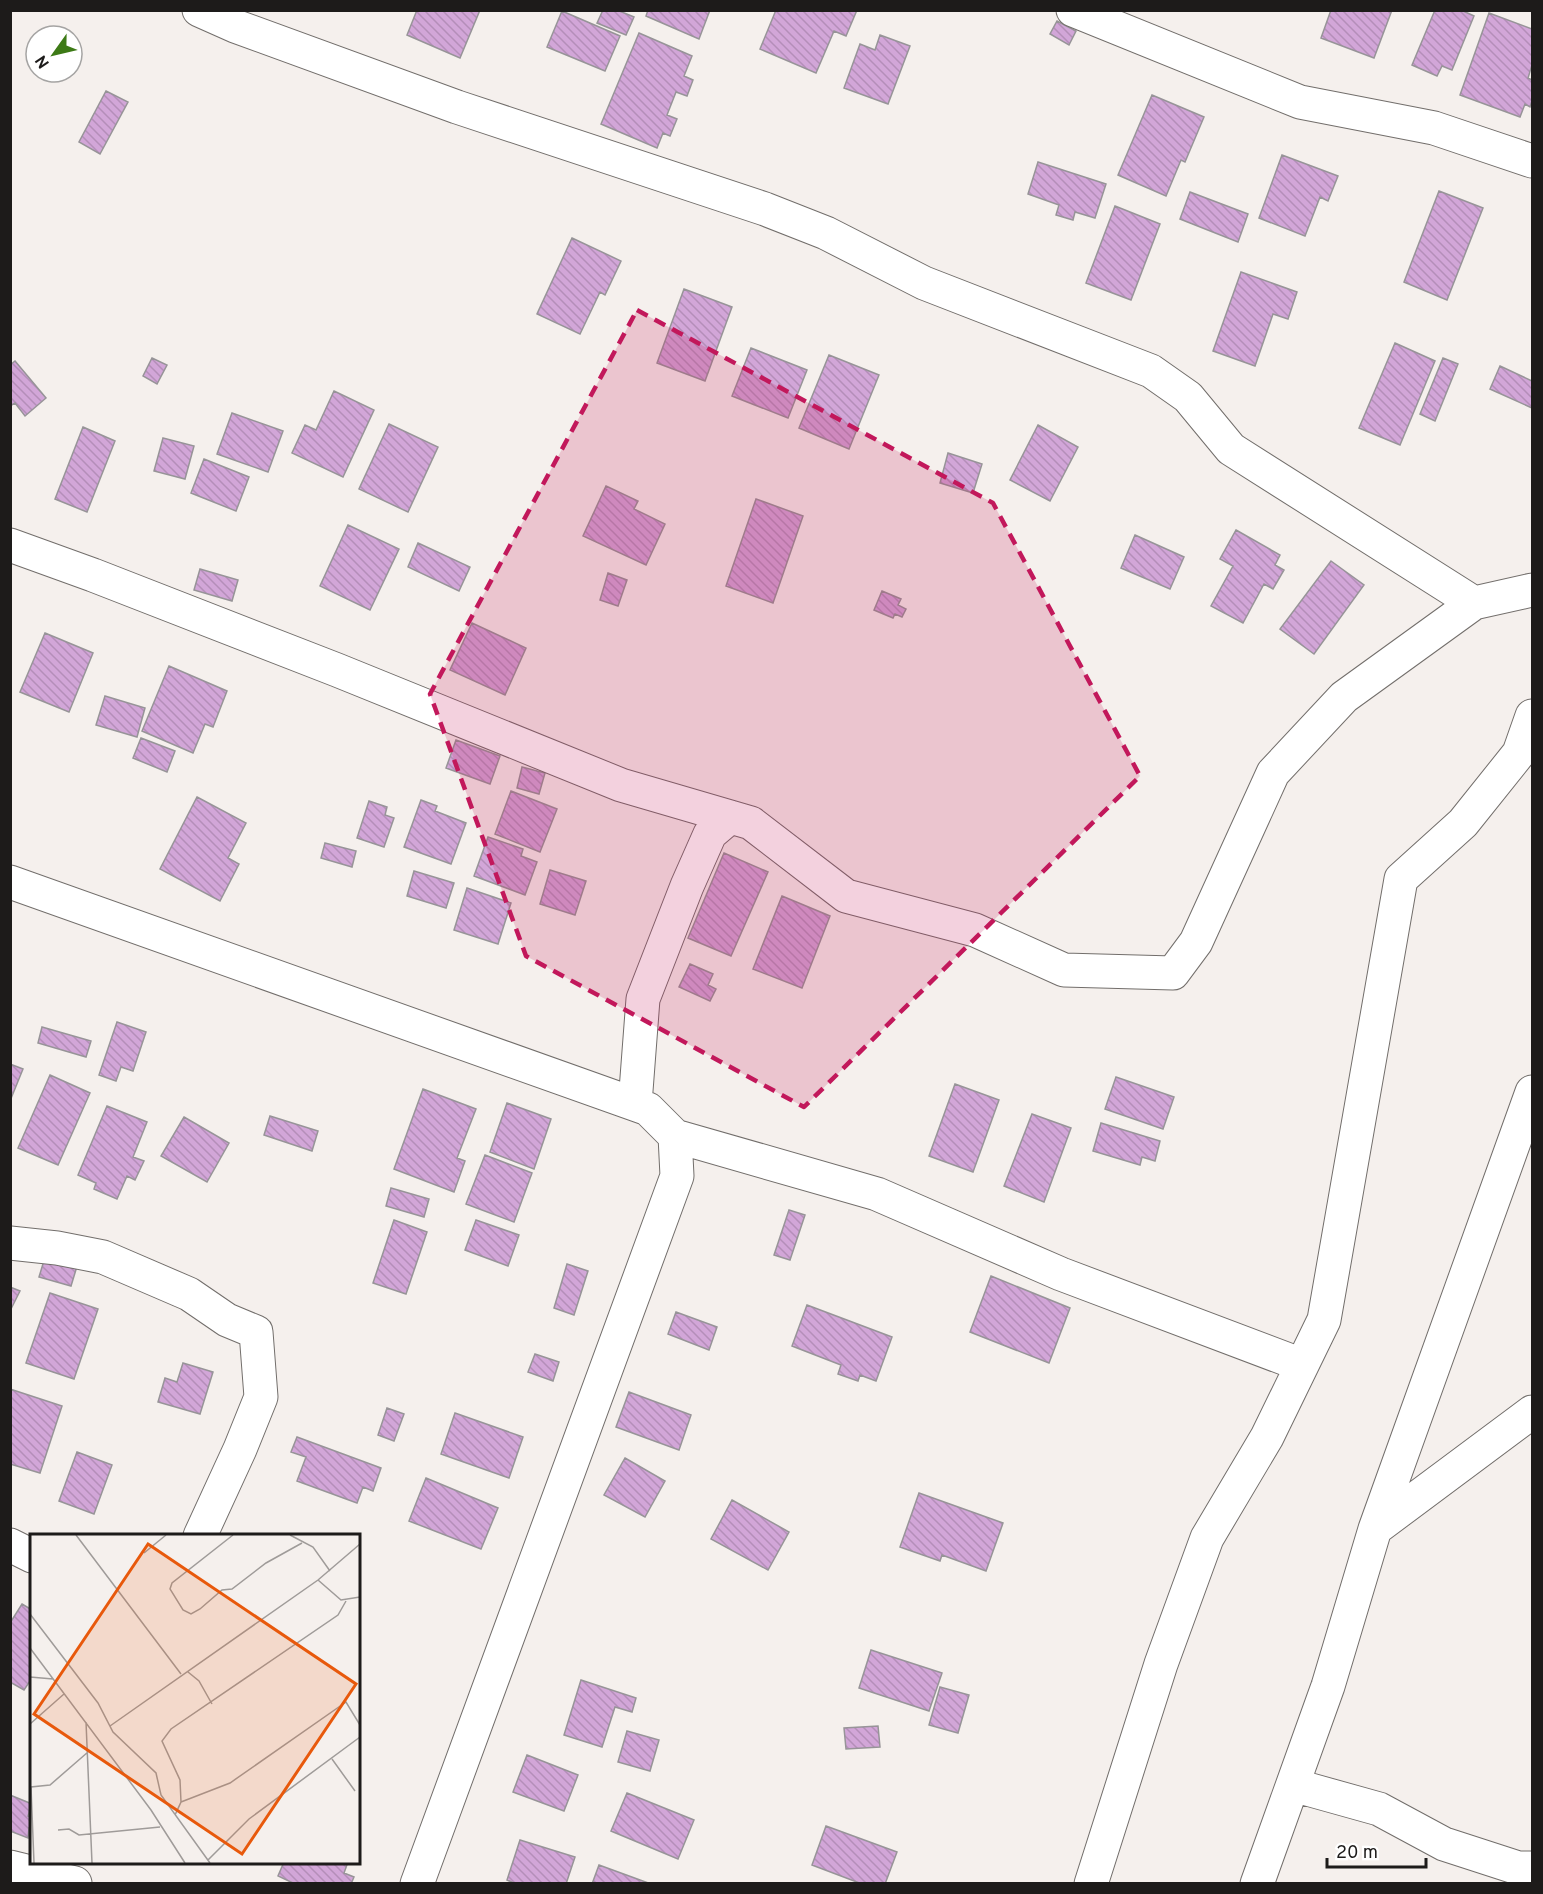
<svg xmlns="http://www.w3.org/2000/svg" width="1543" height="1894" font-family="Overpass,sans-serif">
  <defs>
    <pattern id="building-back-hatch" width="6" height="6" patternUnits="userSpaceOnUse" patternTransform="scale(1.5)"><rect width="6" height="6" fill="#d2a6d8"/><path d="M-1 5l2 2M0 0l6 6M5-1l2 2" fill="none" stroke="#b48eb9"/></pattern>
  </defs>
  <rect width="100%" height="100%" fill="#f5f0ed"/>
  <path fill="url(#building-back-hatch)" stroke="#979498" stroke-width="1.5" d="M 417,10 L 480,10 L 460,58 L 407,35 Z
    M 603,10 L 617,10 L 634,17 L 626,35 L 597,23 Z
    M 648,10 L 710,10 L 699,39 L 646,16 Z
    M 776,10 L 857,10 L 846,36 L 834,31 L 816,73 L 760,49 Z
    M 1331,10 L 1392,10 L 1374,58 L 1321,38 Z
    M 1435,10 L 1461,10 L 1474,16 L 1452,70 L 1442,66 L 1437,76 L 1412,65 Z
    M 562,11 L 620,36 L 605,71 L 547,47 Z
    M 1489,13 L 1532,29 L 1532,65 L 1528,78 L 1532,80 L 1532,101 L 1530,107 L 1525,104 L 1520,117 L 1460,95 Z
    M 1057,21 L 1076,31 L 1069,45 L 1050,34 Z
    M 639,33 L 692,56 L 684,76 L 693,80 L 687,96 L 676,92 L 667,115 L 677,119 L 670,136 L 663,133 L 657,148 L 601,124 Z
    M 880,35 L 910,46 L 888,104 L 844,88 L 860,44 L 875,50 Z
    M 106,91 L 128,102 L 100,154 L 79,142 Z
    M 1152,95 L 1204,117 L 1185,162 L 1181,160 L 1166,196 L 1118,175 Z
    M 1282,155 L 1338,176 L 1328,201 L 1320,197 L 1305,236 L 1259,218 Z
    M 1038,162 L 1106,184 L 1095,218 L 1075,212 L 1073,220 L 1056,215 L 1059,205 L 1028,194 Z
    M 1439,191 L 1483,208 L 1447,300 L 1404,282 Z
    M 1190,192 L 1248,214 L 1238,242 L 1180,219 Z
    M 1115,206 L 1160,224 L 1131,300 L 1086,283 Z
    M 572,238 L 621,261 L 605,295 L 600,292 L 580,334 L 537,314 Z
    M 1241,272 L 1297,292 L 1288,319 L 1273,314 L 1255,366 L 1213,351 Z
    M 684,289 L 732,307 L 705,381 L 657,363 Z
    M 1395,343 L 1435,361 L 1400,445 L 1359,428 Z
    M 751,348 L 807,370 L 788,418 L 732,396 Z
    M 829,355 L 879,375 L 849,449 L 799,428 Z
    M 152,358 L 167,365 L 157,384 L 143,376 Z
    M 1443,358 L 1458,364 L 1435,421 L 1420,414 Z
    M 15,361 L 46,398 L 25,416 L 15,403 L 10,406 L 10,365 Z
    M 1500,366 L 1532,381 L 1532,408 L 1490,389 Z
    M 334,391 L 374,410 L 343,477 L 292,453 L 305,425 L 316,430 Z
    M 232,413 L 283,431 L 268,472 L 217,454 Z
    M 389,424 L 438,447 L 408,512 L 359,489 Z
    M 1038,425 L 1078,447 L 1050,501 L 1010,480 Z
    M 83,427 L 115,441 L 87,512 L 55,499 Z
    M 163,438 L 194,446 L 185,479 L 154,471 Z
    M 948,453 L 982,464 L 973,493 L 940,483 Z
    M 204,459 L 249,477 L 236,511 L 191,493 Z
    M 606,486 L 638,501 L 634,509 L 665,524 L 646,565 L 583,536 Z
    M 756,499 L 803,516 L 773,603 L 726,586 Z
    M 348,525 L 399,549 L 370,610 L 320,586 Z
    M 1236,530 L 1280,555 L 1275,565 L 1284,570 L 1273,589 L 1264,584 L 1243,623 L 1211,606 L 1233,566 L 1220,559 Z
    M 1135,535 L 1184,557 L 1170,589 L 1121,568 Z
    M 418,543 L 470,567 L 459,591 L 408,567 Z
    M 1331,561 L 1364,585 L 1314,654 L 1280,629 Z
    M 200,569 L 238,580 L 232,601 L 194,590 Z
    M 608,573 L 627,580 L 618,606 L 600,600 Z
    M 882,591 L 901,599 L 898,605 L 906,609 L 902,617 L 895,614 L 893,618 L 874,610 Z
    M 472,623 L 526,648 L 505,695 L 450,670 Z
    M 45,633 L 93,653 L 69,712 L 20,692 Z
    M 169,666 L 227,691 L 213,727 L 205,724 L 193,753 L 142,731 Z
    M 105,696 L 145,708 L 137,737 L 96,725 Z
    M 141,738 L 175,751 L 167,772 L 133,758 Z
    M 456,740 L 500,756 L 490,784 L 446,768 Z
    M 522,767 L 545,773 L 539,794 L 517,788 Z
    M 511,791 L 557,809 L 540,852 L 495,834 Z
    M 197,797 L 246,823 L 228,858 L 239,864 L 220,901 L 160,869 Z
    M 421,800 L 437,806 L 435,811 L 466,823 L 451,864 L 404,847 Z
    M 369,801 L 387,807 L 385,815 L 394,818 L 384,847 L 357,838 Z
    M 488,837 L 523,849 L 521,856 L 537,862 L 525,895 L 474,876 Z
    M 325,843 L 356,851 L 352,867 L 321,858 Z
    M 724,853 L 768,872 L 731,956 L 688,938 Z
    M 550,870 L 586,881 L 575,915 L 540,904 Z
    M 414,871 L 454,883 L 446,908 L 407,896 Z
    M 467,888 L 511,903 L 498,944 L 454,930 Z
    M 782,896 L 830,916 L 802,988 L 753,969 Z
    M 690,964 L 713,974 L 708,985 L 716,989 L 710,1001 L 679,987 Z
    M 117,1022 L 146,1032 L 133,1071 L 121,1067 L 116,1081 L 99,1075 Z
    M 42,1027 L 91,1041 L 86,1057 L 38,1043 Z
    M 10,1064 L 23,1069 L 10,1101 Z
    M 50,1075 L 90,1093 L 58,1165 L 18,1148 Z
    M 1116,1077 L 1174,1097 L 1163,1129 L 1105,1109 Z
    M 955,1084 L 999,1100 L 973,1172 L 929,1156 Z
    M 423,1089 L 476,1109 L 457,1158 L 465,1161 L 454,1192 L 394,1169 Z
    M 507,1103 L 551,1119 L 534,1169 L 490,1152 Z
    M 107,1106 L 147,1122 L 133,1157 L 144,1161 L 135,1180 L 127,1176 L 117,1199 L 94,1189 L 96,1183 L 78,1175 Z
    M 1032,1114 L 1071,1128 L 1044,1202 L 1004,1186 Z
    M 270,1116 L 318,1131 L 312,1151 L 264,1135 Z
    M 184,1117 L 229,1143 L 207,1182 L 161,1156 Z
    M 1101,1123 L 1160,1141 L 1155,1161 L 1142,1157 L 1140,1165 L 1093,1151 Z
    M 485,1155 L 532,1173 L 514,1222 L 466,1204 Z
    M 391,1188 L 429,1199 L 424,1217 L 386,1206 Z
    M 789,1210 L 805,1215 L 790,1260 L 774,1255 Z
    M 394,1220 L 427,1232 L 406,1294 L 373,1283 Z
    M 476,1220 L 519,1235 L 508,1266 L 465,1250 Z
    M 46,1254 L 78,1263 L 71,1286 L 39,1277 Z
    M 567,1264 L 588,1271 L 574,1315 L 554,1308 Z
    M 991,1276 L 1070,1308 L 1049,1363 L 970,1332 Z
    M 10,1287 L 20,1291 L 10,1311 Z
    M 50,1293 L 98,1309 L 74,1379 L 26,1363 Z
    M 807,1305 L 892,1337 L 876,1381 L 860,1375 L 858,1381 L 838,1374 L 841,1365 L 792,1346 Z
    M 676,1312 L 717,1327 L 709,1350 L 668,1334 Z
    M 535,1354 L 559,1362 L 553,1381 L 528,1372 Z
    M 183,1363 L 213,1372 L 200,1414 L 158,1402 L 165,1378 L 177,1382 Z
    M 10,1389 L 62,1406 L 40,1473 L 10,1464 Z
    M 629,1392 L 691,1415 L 679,1450 L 616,1427 Z
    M 387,1408 L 404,1414 L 394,1441 L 378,1435 Z
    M 455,1413 L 523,1437 L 509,1478 L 441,1454 Z
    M 297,1437 L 381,1468 L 373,1491 L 363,1487 L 357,1503 L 297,1481 L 306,1457 L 291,1452 Z
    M 77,1452 L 112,1465 L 94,1514 L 59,1501 Z
    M 625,1458 L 665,1481 L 645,1517 L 604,1495 Z
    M 426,1478 L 498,1508 L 481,1549 L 409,1521 Z
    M 919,1493 L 1003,1523 L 986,1571 L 942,1555 L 940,1561 L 900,1547 Z
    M 732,1500 L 789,1532 L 768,1570 L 711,1539 Z
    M 22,1604 L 32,1610 L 32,1678 L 24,1690 L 10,1682 L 10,1623 Z
    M 871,1650 L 942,1673 L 929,1711 L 859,1688 Z
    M 581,1680 L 636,1698 L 632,1712 L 615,1707 L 602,1747 L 564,1735 Z
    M 940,1687 L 969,1695 L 958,1733 L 929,1725 Z
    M 878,1726 L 880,1747 L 846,1749 L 844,1728 Z
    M 627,1731 L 659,1740 L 650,1771 L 618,1762 Z
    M 527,1755 L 578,1775 L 564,1811 L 513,1792 Z
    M 627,1793 L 694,1820 L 678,1859 L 611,1831 Z
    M 10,1795 L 32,1804 L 28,1816 L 32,1818 L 32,1829 L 29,1828 L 28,1838 L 10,1831 Z
    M 826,1826 L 897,1852 L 885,1884 L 862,1884 L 812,1865 Z
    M 520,1840 L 575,1857 L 566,1884 L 516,1884 L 507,1880 Z
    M 284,1862 L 348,1862 L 344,1873 L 354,1877 L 351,1884 L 295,1884 L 278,1876 Z
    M 599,1865 L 651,1884 L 592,1884 Z"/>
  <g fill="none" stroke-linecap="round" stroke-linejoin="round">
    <g stroke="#726e6b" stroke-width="35">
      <path id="street" d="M 199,10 L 235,26 L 457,107 L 765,209 L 826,233 L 924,283 L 1151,371 L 1188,397 L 1231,449 L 1474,603
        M 1073,10 L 1300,102 L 1434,128 L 1532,161
        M 10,545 L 93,575 L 337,670 L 621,785 L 751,823 L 846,896 L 975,930 L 1064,970 L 1173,973 L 1196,942 L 1273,773 L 1344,697 L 1474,603 L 1532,590
        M 10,882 L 648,1109 L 675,1136 L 877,1194 L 1061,1274 L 1302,1365
        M 635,1104 L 643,999 L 687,886 L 710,834 L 730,817
        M 10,1243 L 57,1248 L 103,1257 L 189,1294 L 227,1320 L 256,1332 L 261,1397 L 240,1449 L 200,1536
        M 1375,1529 L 1532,1412
        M 10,1545 L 32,1556
        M 1293,1785 L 1379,1809 L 1444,1844 L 1518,1868 L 1532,1868
        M 10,1867 L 75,1883
        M 417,1884 L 677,1176 L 675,1136
        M 1091,1884 L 1161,1664 L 1207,1538 L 1267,1437 L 1324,1320 L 1401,879 L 1463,823 L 1519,753 L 1532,716
        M 1257,1884 L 1328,1686 L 1375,1529 L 1532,1092"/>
    </g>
    <use href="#street" stroke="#fff" stroke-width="33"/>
  </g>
  <path fill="#c2185b" fill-opacity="0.2" stroke="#c2185b" stroke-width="4.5" stroke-dasharray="12 8" stroke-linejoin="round" d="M 637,310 L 993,503 L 1140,776 L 804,1107 L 526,956 L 430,694 Z"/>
  <g transform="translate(30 1534)">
    <rect width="330" height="330" fill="#f5f0ed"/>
    <path fill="none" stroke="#9f9b99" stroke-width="1.5" d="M 46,1 L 151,140M 203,1 L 142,49 L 140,55 L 153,76 L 161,80 L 170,75 L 192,56 L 202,55 L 236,29 L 272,9M 260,1 L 283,13 L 300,37M 114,19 L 136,1M 288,46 L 311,66 L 330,63M 0,80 L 68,169 L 83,198 L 126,239 L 131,261 L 180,329M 0,114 L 121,276 L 155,329M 158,138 L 169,147 L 182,170M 0,143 L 23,145M 56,188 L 62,329M 0,190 L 34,160M 80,192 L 288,46 L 330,10M 302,225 L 325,257M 151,268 L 200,249 L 316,168 L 330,191M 145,281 L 151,268 L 150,246 L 132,207 L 141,195 L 308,81 L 316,67M 28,296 L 39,295 L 49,301 L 130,293M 178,326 L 219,285 L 330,203M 4,329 L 1,253 L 20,251 L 58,218"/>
    <path fill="#e8590c" fill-opacity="0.15" stroke="#e8590c" stroke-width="3" d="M 118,10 L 326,150 L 212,320 L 4,180 Z"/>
    <rect width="330" height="330" fill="none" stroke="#1d1b1a" stroke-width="3"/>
  </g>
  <rect width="1543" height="1894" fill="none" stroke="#1d1b1a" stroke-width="24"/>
  <g transform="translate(54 54) rotate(236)"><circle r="28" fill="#ffffff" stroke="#a5a4a3" stroke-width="1.5"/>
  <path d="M0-4.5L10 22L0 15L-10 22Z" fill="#3d7a16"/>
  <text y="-9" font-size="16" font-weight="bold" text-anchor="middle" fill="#1d1b1a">N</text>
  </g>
  <path d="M1327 1858v9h99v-9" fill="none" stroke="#1d1b1a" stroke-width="3"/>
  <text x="1336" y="1858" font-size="18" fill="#1d1b1a" stroke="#ffffff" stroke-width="4.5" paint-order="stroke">20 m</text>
</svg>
